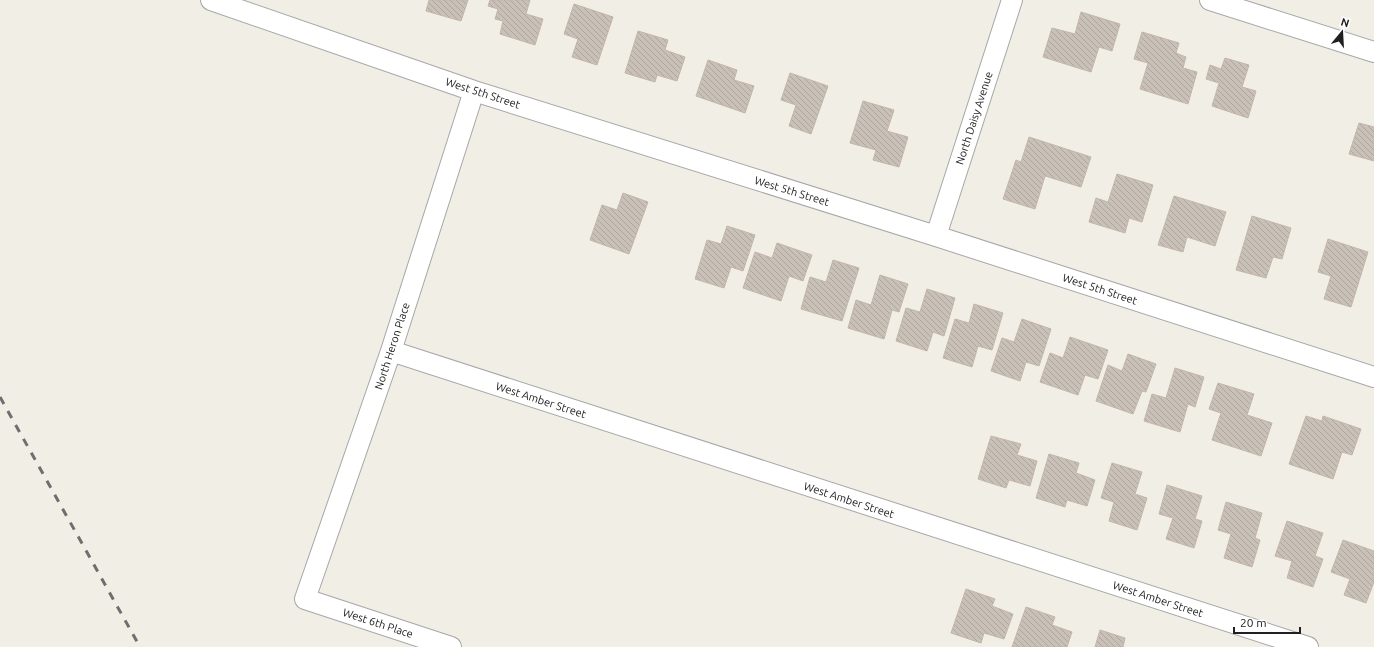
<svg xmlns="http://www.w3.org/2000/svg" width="1374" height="647" font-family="Ubuntu,sans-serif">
  <defs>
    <pattern id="building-back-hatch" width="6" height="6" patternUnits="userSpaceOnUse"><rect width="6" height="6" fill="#c9c1b8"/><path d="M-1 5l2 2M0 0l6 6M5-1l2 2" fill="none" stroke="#aca69e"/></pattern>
  </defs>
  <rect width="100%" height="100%" fill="#f1eee6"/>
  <path fill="url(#building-back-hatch)" stroke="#c3b6a7" d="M 429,0 L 468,0 L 461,21 L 426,11 Z
    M 490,0 L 530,0 L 526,14 L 543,19 L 535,45 L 500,34 L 503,21 L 495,19 L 498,9 L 488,6 Z
    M 574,4 L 613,17 L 597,65 L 572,57 L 578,39 L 564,34 Z
    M 1081,12 L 1120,24 L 1112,51 L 1099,47 L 1091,72 L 1043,57 L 1052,28 L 1075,34 Z
    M 638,31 L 668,40 L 665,50 L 685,57 L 677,81 L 657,75 L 655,82 L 625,73 Z
    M 1142,32 L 1179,43 L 1176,53 L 1186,57 L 1183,68 L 1197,72 L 1188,104 L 1140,89 L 1148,63 L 1134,59 Z
    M 1225,58 L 1249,65 L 1242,87 L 1256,91 L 1248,118 L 1212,106 L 1219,83 L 1206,79 L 1210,65 L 1221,69 Z
    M 708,60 L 737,70 L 734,80 L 754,86 L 745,113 L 696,96 Z
    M 790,73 L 828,86 L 811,134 L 789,126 L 796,105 L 781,100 Z
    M 863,101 L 894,110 L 887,131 L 908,137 L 899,167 L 873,160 L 876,150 L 850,143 Z
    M 1359,123 L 1374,127 L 1374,161 L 1349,154 Z
    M 1029,137 L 1091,157 L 1081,187 L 1045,176 L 1035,209 L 1003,199 L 1016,160 L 1021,162 Z
    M 1117,174 L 1153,185 L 1142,222 L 1129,218 L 1125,233 L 1089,222 L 1096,198 L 1108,202 Z
    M 623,193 L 648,202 L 629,254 L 590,240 L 602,205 L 617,210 Z
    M 1174,196 L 1226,212 L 1215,246 L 1187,237 L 1183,252 L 1158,245 Z
    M 1252,216 L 1291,228 L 1282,259 L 1273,257 L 1266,278 L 1236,270 Z
    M 727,226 L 755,235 L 743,271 L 731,267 L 724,288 L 695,279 L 707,240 L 721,244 Z
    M 1328,239 L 1368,252 L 1351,307 L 1324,299 L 1331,276 L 1318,272 Z
    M 777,243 L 812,255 L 803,281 L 789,276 L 781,301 L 743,288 L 755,252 L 772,258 Z
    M 833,260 L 859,268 L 842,321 L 801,309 L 810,277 L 826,282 Z
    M 880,275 L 908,284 L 899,312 L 892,310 L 884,339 L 848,328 L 856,300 L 871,305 Z
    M 927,289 L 955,298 L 944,336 L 933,332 L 927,351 L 896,341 L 906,308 L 920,312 Z
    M 974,304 L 1003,313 L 992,350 L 978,346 L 972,367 L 943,358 L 955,319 L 969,323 Z
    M 1022,319 L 1051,329 L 1039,366 L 1026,362 L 1020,381 L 991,371 L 1002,338 L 1014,342 Z
    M 1070,337 L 1108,350 L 1098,379 L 1085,375 L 1078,395 L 1040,382 L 1050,353 L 1063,358 Z
    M 1128,354 L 1156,364 L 1146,392 L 1142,391 L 1133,414 L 1096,401 L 1108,365 L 1122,371 Z
    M 1175,368 L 1204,377 L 1195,407 L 1188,404 L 1180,432 L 1144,421 L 1152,394 L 1166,398 Z
    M 1218,383 L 1254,394 L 1247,415 L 1272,423 L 1261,456 L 1212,440 L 1221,413 L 1209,409 Z
    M 1306,416 L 1322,421 L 1323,416 L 1361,429 L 1352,455 L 1342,452 L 1333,479 L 1289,464 Z
    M 991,436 L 1021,444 L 1017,455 L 1037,461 L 1030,486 L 1009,480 L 1006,488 L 978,479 Z
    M 1049,454 L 1079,463 L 1076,473 L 1095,480 L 1087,506 L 1067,500 L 1065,507 L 1036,498 Z
    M 1112,463 L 1142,472 L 1135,494 L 1147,498 L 1137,530 L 1109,521 L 1114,502 L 1101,498 Z
    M 1167,485 L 1202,496 L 1195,519 L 1202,521 L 1194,548 L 1166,539 L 1173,518 L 1159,514 Z
    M 1226,502 L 1262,513 L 1255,538 L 1260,540 L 1252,567 L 1224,558 L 1231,534 L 1218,530 Z
    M 1287,521 L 1323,533 L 1315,556 L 1323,559 L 1313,587 L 1287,578 L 1292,561 L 1275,556 Z
    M 1343,540 L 1374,551 L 1374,582 L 1366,603 L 1344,595 L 1350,579 L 1331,572 Z
    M 966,589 L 995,599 L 992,606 L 1013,614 L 1004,639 L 984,633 L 981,643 L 951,633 Z
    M 1026,607 L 1055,617 L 1052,625 L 1072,632 L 1067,647 L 1012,647 Z
    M 1100,630 L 1125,638 L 1123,647 L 1095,647 Z"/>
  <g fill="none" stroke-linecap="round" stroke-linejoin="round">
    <g stroke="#a7a7a7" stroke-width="22">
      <path id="street" d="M 211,0 L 474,91 L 936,236 L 1374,377
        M 1210,0 L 1374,52
        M 936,236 L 1012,0
        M 391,351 L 1308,647
        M 451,647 L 305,599 L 391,351 L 474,91"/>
    </g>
    <use href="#street" stroke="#fff" stroke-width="20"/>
    <path stroke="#6e6e6e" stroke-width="3" stroke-dasharray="8 8" stroke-linecap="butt" d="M 0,397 L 140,647"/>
  </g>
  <g text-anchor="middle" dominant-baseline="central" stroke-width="3.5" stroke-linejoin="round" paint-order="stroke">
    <g font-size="11" fill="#202020" stroke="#fff">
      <text transform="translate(483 93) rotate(18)">West 5th Street</text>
      <text transform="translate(974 118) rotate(-72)">North Daisy Avenue</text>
      <text transform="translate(792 191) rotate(17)">West 5th Street</text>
      <text transform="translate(1100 289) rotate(18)">West 5th Street</text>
      <text transform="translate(392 346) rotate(-72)">North Heron Place</text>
      <text transform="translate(541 400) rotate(18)">West Amber Street</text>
      <text transform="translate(849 500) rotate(18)">West Amber Street</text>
      <text transform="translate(1158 599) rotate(18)">West Amber Street</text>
      <text transform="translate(378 623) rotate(18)">West 6th Place</text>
    </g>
  </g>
  <g transform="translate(1342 32) rotate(18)" stroke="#ffffff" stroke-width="3" paint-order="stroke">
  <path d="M0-3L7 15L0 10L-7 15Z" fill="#202020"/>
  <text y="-6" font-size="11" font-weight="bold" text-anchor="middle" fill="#202020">N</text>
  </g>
  <path d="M1234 627v6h66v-6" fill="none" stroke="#202020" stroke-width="2"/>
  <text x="1240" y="627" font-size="12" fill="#202020" stroke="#ffffff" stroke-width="3" paint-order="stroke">20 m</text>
</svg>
